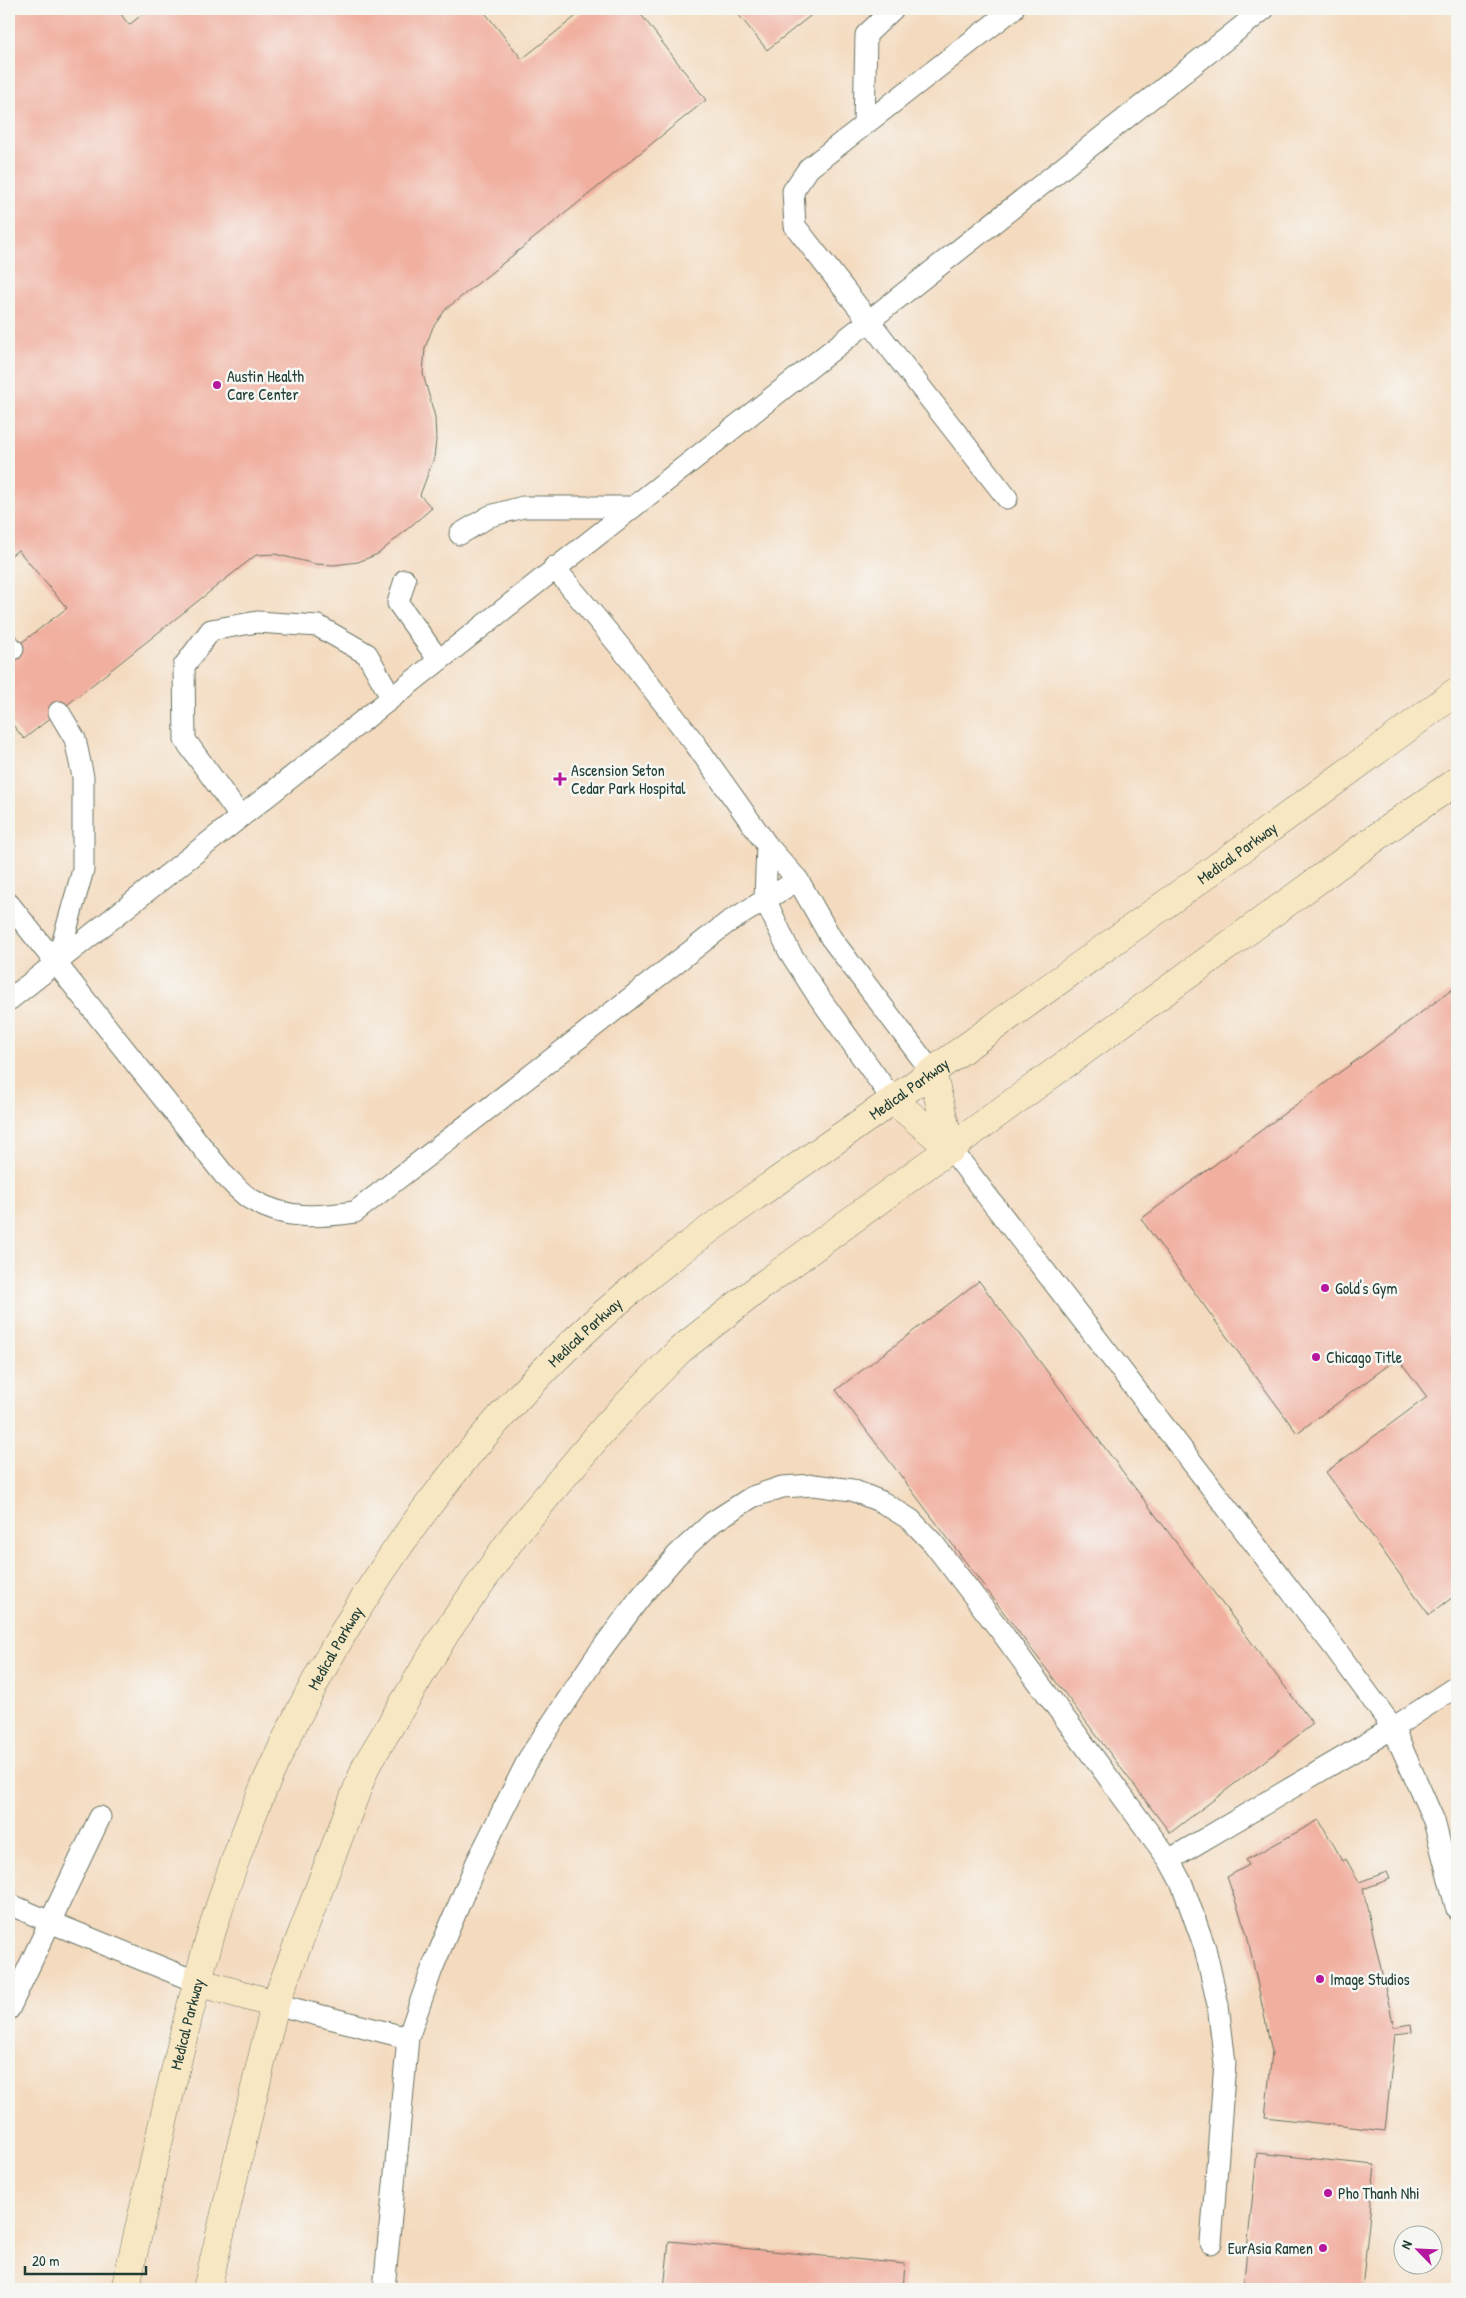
<svg xmlns="http://www.w3.org/2000/svg" width="1466" height="2298" font-family="'Patrick Hand',sans-serif">
  <rect width="100%" height="100%" fill="#f6f6f2"/>
  <filter id="ink" filterUnits="userSpaceOnUse"><feTurbulence type="fractalNoise" baseFrequency=".02" numOctaves="2"/><feDisplacementMap in="SourceGraphic" scale="10" xChannelSelector="R" yChannelSelector="G"/><feConvolveMatrix kernelMatrix="1 2 1 2 8 2 1 2 1" color-interpolation-filters="sRGB"/></filter>
  <filter id="wash" filterUnits="userSpaceOnUse"><feTurbulence type="fractalNoise" baseFrequency=".0096" numOctaves="4" result="noise"/><feDisplacementMap in="SourceGraphic" scale="20" xChannelSelector="R" yChannelSelector="G"/><feGaussianBlur stdDeviation="1.12" result="paint"/><feColorMatrix in="noise" values="0 0 0 0 0 0 0 0 0 0 0 0 0 0 0 0 0 1.4 0 .05"/><feComposite in="paint" operator="in"/></filter>
  <g filter="url(#wash)">
    <rect width="100%" height="100%" fill="#f4dabe"/>
    <g id="blocks">
      <path fill="#f1af9f" d="M 9,9 L 117,9 L 129,25 L 149,9 L 482,9 L 522,59 L 585,9 L 637,9 L 706,100 L 446,309 L 433,327 L 425,348 L 423,374 L 435,417 L 436,440 L 434,458 L 420,495 L 432,508 L 378,554 L 358,562 L 334,565 L 315,564 L 275,554 L 256,555 L 24,739 L 9,720 L 9,652 L 67,608 L 18,550 L 9,557 Z
        M 734,9 L 819,9 L 767,50 Z
        M 1457,986 L 1457,1594 L 1429,1615 L 1326,1472 L 1427,1397 L 1398,1358 L 1297,1433 L 1141,1219 Z
        M 979,1281 L 1313,1724 L 1170,1833 L 836,1390 Z
        M 1319,1820 L 1343,1861 L 1346,1859 L 1359,1882 L 1387,1872 L 1390,1879 L 1363,1889 L 1394,2027 L 1411,2024 L 1412,2032 L 1395,2034 L 1385,2131 L 1265,2117 L 1272,2052 L 1247,1934 L 1227,1877 L 1249,1865 L 1246,1860 Z
        M 1257,2153 L 1375,2165 L 1362,2289 L 1243,2289 Z
        M 669,2241 L 905,2264 L 903,2289 L 664,2289 Z"/>
    </g>
  </g>
  <g filter="url(#ink)">
    <use href="#blocks" fill-opacity="0" stroke="#6a7464" stroke-width="1"/>
    <g fill="none" stroke-linecap="round" stroke-linejoin="round">
      <g stroke="#6a7464" stroke-width="23">
        <path id="lane" d="M 864,124 L 866,35 L 893,9
          M 1007,498 L 795,226 L 793,191 L 809,168 L 1013,9
          M 460,534 L 490,516 L 523,507 L 631,507
          M 554,567 L 621,648 L 696,745 L 767,845 L 798,880 L 831,938 L 932,1072
          M 405,580 L 398,603 L 438,659
          M 9,645 L 13,649
          M 240,816 L 185,740 L 184,666 L 211,630 L 257,622 L 318,626 L 367,654 L 391,697
          M 767,845 L 765,899 L 789,951 L 816,993 L 893,1100
          M 9,904 L 225,1176 C 234,1184 243,1196 254,1201 C 286,1220 320,1217 355,1212 L 727,923 L 798,880
          M 57,962 L 83,870 L 83,777 L 75,739 L 59,712
          M 9,1000 L 1264,9
          M 951,1149 L 1334,1647 L 1393,1728 L 1434,1821 L 1457,1910
          M 1169,1860 L 1393,1728 L 1457,1686
          M 9,1904 L 50,1922 L 100,1817
          M 275,2004 L 408,2038
          M 9,2009 L 50,1922 L 197,1982
          M 384,2289 L 408,2038 L 432,1969 L 476,1864 L 529,1758 L 595,1658 L 639,1599 L 677,1555 L 713,1522 L 752,1497 L 782,1487 L 814,1485 L 852,1490 L 882,1502 L 911,1520 L 933,1543 L 1000,1630 L 1169,1860 L 1182,1884 L 1205,1948 L 1218,2005 L 1225,2063 L 1211,2243"/>
      </g>
      <g stroke="#6a7464" stroke-width="29">
        <g id="secondary">
          <path d="M 932,1072 L 951,1149"/>
          <path d="M 893,1100 L 951,1149"/>
          <path d="M 197,1982 L 275,2004"/>
          <path id="s1" d="M 125,2289 C 167,2114 197,1932 273,1767 C 354,1589 479,1417 629,1292 C 719,1217 817,1155 911,1087 C 1093,955 1278,826 1457,691"/>
          <path d="M 207,2289 L 275,2004 L 366,1766 L 445,1634 L 515,1534 L 608,1424 L 680,1350 L 764,1284 L 1403,818 L 1457,781"/>
        </g>
      </g>
      <use href="#lane" stroke="#fff" stroke-width="21"/>
      <use href="#secondary" stroke="#f8e7c3" stroke-width="28"/>
    </g>
  </g>
  <g fill="#b5179e" stroke="#f6f6f2" stroke-width="2">
    <circle cx="217" cy="385" r="5"/>
    <path d="M557.5 771.5h5v5h5v5h-5v5h-5v-5h-5v-5h5z"/>
    <circle cx="1325" cy="1288" r="5"/>
    <circle cx="1316" cy="1357" r="5"/>
    <circle cx="1320" cy="1979" r="5"/>
    <circle cx="1328" cy="2193" r="5"/>
    <circle cx="1323" cy="2248" r="5"/>
  </g>
  <g text-anchor="middle" dominant-baseline="central" stroke-width="5" stroke-linejoin="round" paint-order="stroke">
    <g font-size="16" fill="#1f3d34" stroke="#f6f6f2" text-anchor="start">
      <text x="227" y="376">Austin Health<tspan x="227" dy="18">Care Center</tspan></text>
      <text x="571" y="770">Ascension Seton<tspan x="571" dy="18">Cedar Park Hospital</tspan></text>
      <text x="1335" y="1288">Gold's Gym</text>
      <text x="1326" y="1357">Chicago Title</text>
      <text x="1330" y="1979">Image Studios</text>
      <text x="1338" y="2193">Pho Thanh Nhi</text>
      <text x="1313" y="2248" text-anchor="end">EurAsia Ramen</text>
    </g>
    <g font-size="16" fill="#1f3d34" stroke="#f6f6f2">
      <text stroke="none"><textPath href="#s1" startOffset="1892">Medical Parkway</textPath></text>
      <text stroke="none"><textPath href="#s1" startOffset="1488">Medical Parkway</textPath></text>
      <text stroke="none"><textPath href="#s1" startOffset="1082">Medical Parkway</textPath></text>
      <text stroke="none"><textPath href="#s1" startOffset="678">Medical Parkway</textPath></text>
      <text stroke="none"><textPath href="#s1" startOffset="272">Medical Parkway</textPath></text>
    </g>
  </g>
  <rect width="1466" height="2298" fill="none" stroke="#f6f6f2" stroke-width="30"/>
  <g transform="translate(1418 2250) rotate(294)"><circle r="24" fill="#f6f6f2" stroke="#a0aca6"/>
  <path d="M0-4L9 19L0 12L-9 19Z" fill="#b5179e"/>
  <text y="-8" font-size="14" font-weight="bold" text-anchor="middle" fill="#1f3d34">N</text>
  </g>
  <path d="M25 2266v8h121v-8" fill="none" stroke="#1f3d34" stroke-width="2.5"/>
  <text x="32" y="2266" font-size="15" fill="#1f3d34" stroke="#f6f6f2" stroke-width="4" paint-order="stroke">20 m</text>
</svg>
